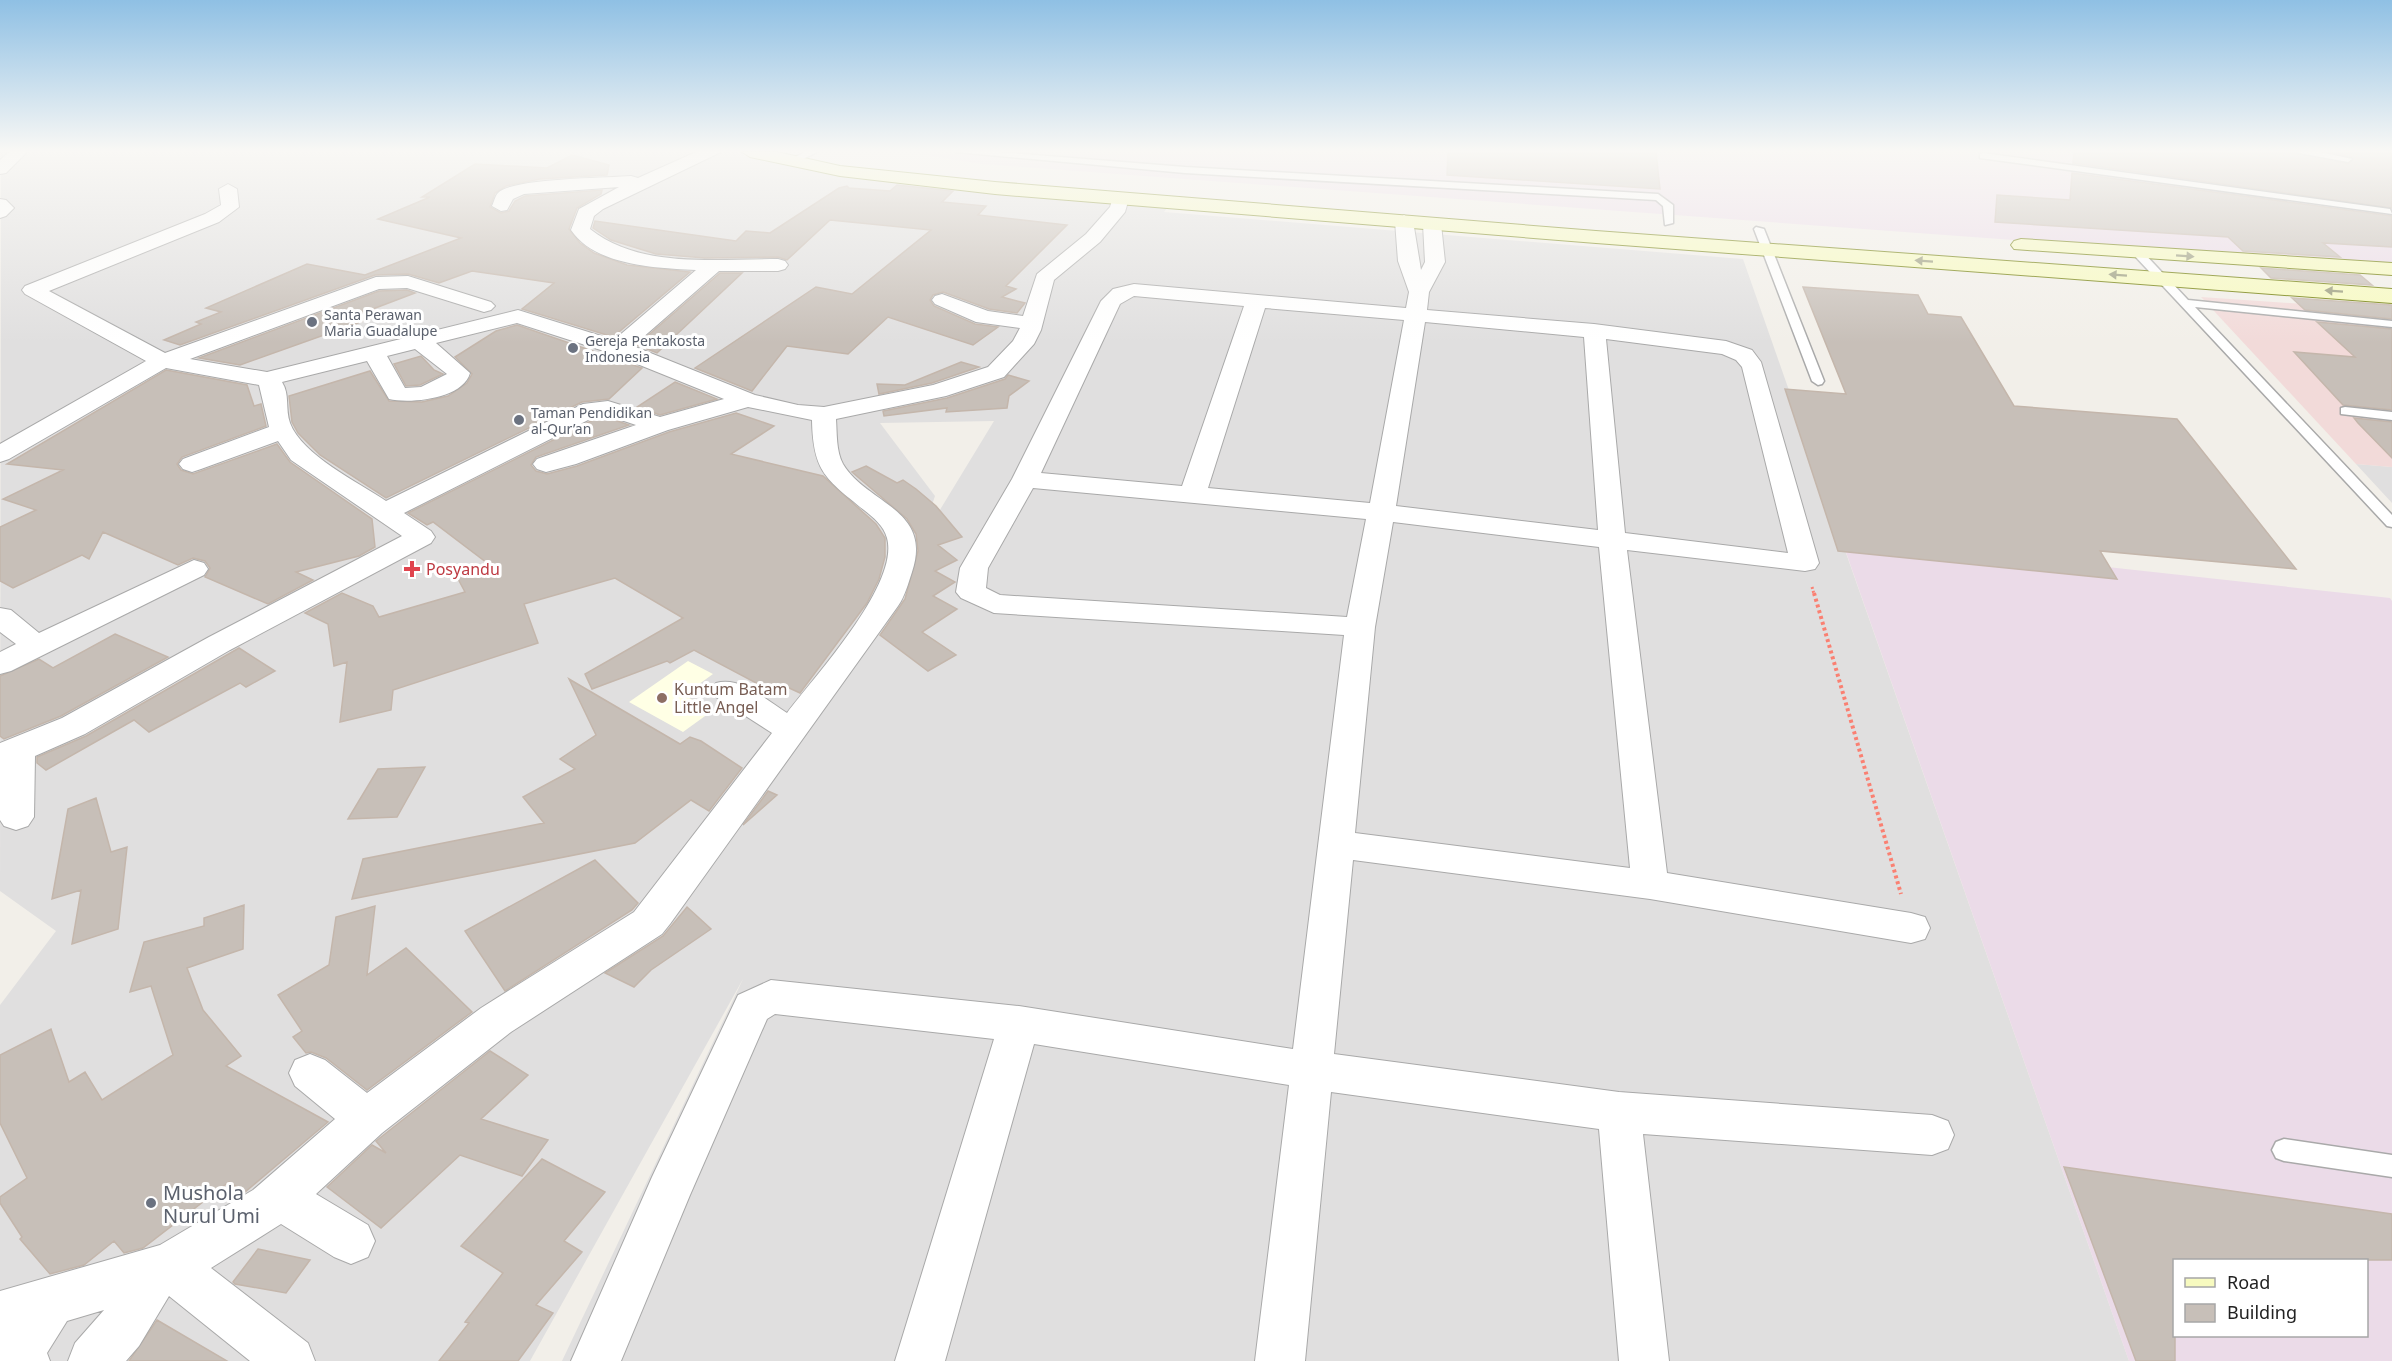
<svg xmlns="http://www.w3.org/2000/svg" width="2392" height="1361" font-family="'Noto Sans',sans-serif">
  <rect width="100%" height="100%" fill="#f2efe9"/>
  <path fill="#e0dfdf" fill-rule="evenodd" d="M 1,152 L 769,152 L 883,178 L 1174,199 L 1164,212 L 1743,259 L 2129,1361 L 562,1361 L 743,979 L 530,1361 L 0,1361 L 0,1005 L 56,931 L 0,891 ZM 994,421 L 921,541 L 920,541 L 935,496 L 880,423 Z
    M 2356,464 L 2392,467 L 2392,503 Z"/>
  <path fill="#f2dad9" d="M 2201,297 L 2392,310 L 2392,467 L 2356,464 Z"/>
  <path fill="#ebdbe8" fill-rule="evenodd" d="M 907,152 L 2392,152 L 2392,268 L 982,164 Z
    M 1841,538 L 2390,598 L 2392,601 L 2392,1361 L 2129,1361 ZM 2174,1260 L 2366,1260 L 2366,1336 L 2174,1336 Z"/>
  <path fill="#ffffe5" d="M 688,661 L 713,674 L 684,695 L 712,711 L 683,732 L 629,702 Z"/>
  <path fill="#c7bfb8" stroke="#c4b6ab" stroke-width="1.5" d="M 1448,152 L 1656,152 L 1660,189 L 1447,175 Z
    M 2074,152 L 2292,152 L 2348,164 L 2354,158 L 2332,152 L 2392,152 L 2392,208 L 2073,163 Z
    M 572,155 L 609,165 L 607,175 L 540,179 L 506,186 L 495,193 L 490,207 L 501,213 L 509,211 L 515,201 L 525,196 L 602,190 L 601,194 L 577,208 L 569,229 L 580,243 L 594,253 L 627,265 L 690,272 L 613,337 L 522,309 L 554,283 L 472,271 L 439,283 L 408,274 L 375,275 L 180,345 L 164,340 L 201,324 L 196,322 L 221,312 L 206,308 L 307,264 L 365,275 L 461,238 L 378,219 L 430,197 L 422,197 L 475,164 L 547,168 Z
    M 2072,173 L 2392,216 L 2392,247 L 2323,243 L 2340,257 L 2243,251 L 2228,237 L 1995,222 L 1997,195 L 2070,200 Z
    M 897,185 L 953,191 L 942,202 L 986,206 L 978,215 L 1067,225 L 1006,286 L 1016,289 L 1002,297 L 1025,303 L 1017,313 L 989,309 L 943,292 L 933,295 L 930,300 L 934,306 L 975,324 L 998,327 L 973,345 L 888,317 L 848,354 L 787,346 L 752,391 L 695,368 L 816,287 L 852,294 L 931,230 L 830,220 L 787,260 L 778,257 L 705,258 L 656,254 L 611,240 L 593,228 L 595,221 L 736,241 L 746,231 L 770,233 L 839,188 L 847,186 L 849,188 L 890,191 Z
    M 2261,268 L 2360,275 L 2372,285 L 2271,278 Z
    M 720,273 L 742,273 L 657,353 L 637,345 Z
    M 1803,287 L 1918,295 L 1928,314 L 1961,317 L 2014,406 L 2177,419 L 2296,569 L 2100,551 L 2117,579 L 1838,551 L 1785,389 L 1846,394 Z
    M 407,290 L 415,293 L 357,315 L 366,320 L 240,365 L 199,358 L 379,291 Z
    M 2292,298 L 2392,305 L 2392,319 L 2305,310 Z
    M 2317,322 L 2392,329 L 2392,410 L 2343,405 L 2294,352 L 2355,357 Z
    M 517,325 L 642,368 L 609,399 L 582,402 L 386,498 L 320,455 L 298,433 L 292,422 L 289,396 L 370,371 L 389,401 L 422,402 L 448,396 L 467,383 L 472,374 L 455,357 L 496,331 Z
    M 421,356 L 434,370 L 443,374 L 420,385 L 406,386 L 394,364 Z
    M 961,362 L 979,367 L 932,383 L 879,394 L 877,384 L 905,385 Z
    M 166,370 L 247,385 L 254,406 L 261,404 L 266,426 L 182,457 L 177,464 L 181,470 L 193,474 L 277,444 L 290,462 L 372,519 L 375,547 L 359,556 L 296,572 L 313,580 L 268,604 L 205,577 L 210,568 L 205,561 L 193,558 L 178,565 L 103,532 L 89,559 L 82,555 L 13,588 L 0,581 L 0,527 L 36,510 L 3,499 L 63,470 L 7,464 Z
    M 1008,375 L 1029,381 L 1009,396 L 1007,408 L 946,412 L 947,408 L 884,416 L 883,411 L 947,398 L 1005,379 Z
    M 675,382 L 717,399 L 660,415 L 637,407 Z
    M 736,413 L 774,426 L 731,454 L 823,476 L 876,524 L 885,538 L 885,557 L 879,579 L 867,603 L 800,693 L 787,687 L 779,695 L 694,650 L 670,663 L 667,661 L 592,689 L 585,674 L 683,618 L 615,578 L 524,604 L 538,643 L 393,690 L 391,710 L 340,722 L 347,662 L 334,666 L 328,624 L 305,613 L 342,593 L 373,606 L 379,617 L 465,592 L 457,577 L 491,566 L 433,522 L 427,525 L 408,513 L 597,418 L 606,417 L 629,425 L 536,457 L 531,465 L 536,471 L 547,474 L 577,466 L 669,432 Z
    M 2354,418 L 2392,422 L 2392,458 L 2358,423 Z
    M 866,466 L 897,483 L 903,480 L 916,489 L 936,506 L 962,537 L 938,545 L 957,560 L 935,571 L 955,582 L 933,596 L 957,609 L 922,632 L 956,655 L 928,671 L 880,635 L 905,599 L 918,551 L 916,534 L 907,519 L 852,472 Z
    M 115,634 L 168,657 L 61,716 L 4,739 L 0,736 L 0,676 L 39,659 L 53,668 Z
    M 239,648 L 275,671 L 246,687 L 240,683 L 149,732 L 134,720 L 46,770 L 37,763 L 37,757 L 86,736 Z
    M 569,679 L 680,744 L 690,737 L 701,741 L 742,768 L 709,811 L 691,800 L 635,843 L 352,899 L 363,859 L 544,823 L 523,797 L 575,769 L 560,759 L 596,735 Z
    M 425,767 L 397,817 L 348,819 L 378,769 Z
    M 768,791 L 777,795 L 743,825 Z
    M 96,798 L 111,852 L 127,847 L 118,929 L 72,944 L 81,890 L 52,899 L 68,809 Z
    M 595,860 L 638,903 L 632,910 L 505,991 L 465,931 Z
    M 244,905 L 243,949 L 187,968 L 203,1010 L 241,1056 L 226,1066 L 328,1122 L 245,1192 L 229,1182 L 143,1248 L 124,1253 L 114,1241 L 84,1265 L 50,1274 L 20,1239 L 22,1237 L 0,1203 L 0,1197 L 27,1178 L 0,1123 L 0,1055 L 51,1029 L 69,1082 L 85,1072 L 102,1100 L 173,1055 L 151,986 L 130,992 L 144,942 L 204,926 L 204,918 Z
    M 375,906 L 367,975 L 406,948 L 472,1012 L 367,1090 L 326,1058 L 311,1052 L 306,1053 L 293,1037 L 302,1031 L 278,995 L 329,965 L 336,917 Z
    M 687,907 L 711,929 L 651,970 L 634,987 L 605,973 L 663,936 Z
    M 490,1051 L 528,1075 L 481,1119 L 548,1140 L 522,1176 L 460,1155 L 381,1228 L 327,1187 L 372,1145 L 386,1153 L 376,1141 Z
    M 542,1159 L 605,1192 L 564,1241 L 582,1252 L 536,1305 L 553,1313 L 518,1361 L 439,1361 L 469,1323 L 465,1322 L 503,1273 L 461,1246 Z
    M 2064,1167 L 2392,1214 L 2392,1260 L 2175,1260 L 2175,1361 L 2136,1361 Z
    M 258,1249 L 310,1260 L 286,1293 L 235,1284 L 233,1282 Z
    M 157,1320 L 227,1361 L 129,1361 Z"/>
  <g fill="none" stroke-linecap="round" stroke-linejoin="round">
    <g stroke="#a9a9a9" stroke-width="3">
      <path id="lane" d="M 805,152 L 817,152 L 793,164 L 786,162 Z
        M 956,152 L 998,152 L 1185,167 L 1658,194 L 1673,205 L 1673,223 L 1665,225 L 1663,206 L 1656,200 L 1185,173 Z
        M 2294,152 L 2320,152 L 2352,159 L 2348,162 Z
        M 1983,153 L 2390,209 L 2392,214 L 1980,158 L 1980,154 Z
        M 1756,227 L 1764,229 L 1824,381 L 1822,384 L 1818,385 L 1812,381 L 1754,229 Z
        M 2133,250 L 2141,250 L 2188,300 L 2392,321 L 2392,327 L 2195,307 L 2392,515 L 2392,527 L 2387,526 L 2133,254 Z
        M 2345,407 L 2392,412 L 2392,420 L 2341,414 L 2341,408 Z
        M 2284,1139 L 2392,1155 L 2392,1177 L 2284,1161 L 2276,1158 L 2272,1150 L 2276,1142 Z"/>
    </g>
    <g stroke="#a9a9a9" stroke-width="2">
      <path id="street" d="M 9,152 L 27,152 L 6,173 L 0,174 L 0,160 Z
        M 696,152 L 721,152 L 603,209 L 594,216 L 590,229 C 640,269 717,259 778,259 L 785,261 L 788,265 L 785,269 L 778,271 L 719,271 L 633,346 L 755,395 L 798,405 L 824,407 L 933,385 L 988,367 L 1013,341 L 1020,328 L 976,322 L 935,304 L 932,300 L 935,296 L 942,294 L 988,311 L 1023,316 L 1037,274 L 1086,234 L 1110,207 L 1114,194 L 1126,194 L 1129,198 L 1125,212 L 1100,242 L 1054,280 L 1041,330 L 1034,344 L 1004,377 L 946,396 L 836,419 C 837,433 836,451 843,464 C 867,504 933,509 912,572 C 908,584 905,596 898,606 L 670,924 L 662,934 L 511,1032 L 382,1133 L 316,1194 L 368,1225 L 375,1241 L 368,1257 L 351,1264 L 334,1257 L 281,1224 L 211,1268 L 308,1343 L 315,1361 L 250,1361 L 169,1296 L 139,1346 L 126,1361 L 68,1361 L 75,1343 L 104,1310 L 67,1321 L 47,1353 L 50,1361 L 0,1361 L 0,1291 L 160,1245 L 253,1190 L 335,1119 L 295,1086 L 289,1073 L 295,1060 L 310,1054 L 325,1060 L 367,1093 L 481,1008 L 634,912 L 772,733 L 716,697 L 711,690 L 716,683 C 741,676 766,700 787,713 C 815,676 900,584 887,538 C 884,526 873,517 864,510 C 826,479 813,472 812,420 L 748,407 L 668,430 L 576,464 L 546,472 L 537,469 L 533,464 L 537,459 L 636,425 L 606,415 L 596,416 L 404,513 L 431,531 L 435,537 L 431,543 L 230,650 L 85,734 L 35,756 L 34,817 L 28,826 L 16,830 L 4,826 L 0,820 L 0,743 L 62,718 L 209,637 L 402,536 L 291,460 L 278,441 L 201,469 L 192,472 L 183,469 L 179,464 L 183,459 L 269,427 L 259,385 L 166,368 L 9,459 L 0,462 L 0,444 L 146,361 L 25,294 L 22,290 L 25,286 L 205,214 L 221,205 L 219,189 L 228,184 L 237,189 L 239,207 L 219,222 L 49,291 L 165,353 L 376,277 L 408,276 L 491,302 L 495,306 L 491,310 L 484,312 L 407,288 L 379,289 L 190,359 L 267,372 L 518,310 L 614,340 L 696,270 C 657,268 595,266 571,230 L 579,209 L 619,187 L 524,194 L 513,199 L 507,210 L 501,211 L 492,206 C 494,202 495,196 498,193 C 512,178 607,178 631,176 L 638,178 ZM 517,323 L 610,353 L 724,399 L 660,417 L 608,401 L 583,404 L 386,501 C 358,482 302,455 290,423 C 285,409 290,394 282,382 L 367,361 L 389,399 C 410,404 463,399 470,373 L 436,343 ZM 415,349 L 447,374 L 421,387 L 405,388 L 387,356 Z
        M 0,199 L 6,200 L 14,208 L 6,216 L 0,218 Z
        M 1404,215 L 1413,221 L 1421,270 L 1425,262 L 1423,224 L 1432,218 L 1441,224 L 1445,262 L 1429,292 L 1427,310 L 1594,324 L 1726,341 L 1752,350 L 1761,362 L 1819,563 L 1815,569 L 1805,571 L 1627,550 L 1667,873 L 1911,913 L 1925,917 L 1930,928 L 1925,939 L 1911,943 L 1650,899 L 1353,860 L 1334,1054 L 1619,1092 L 1932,1115 L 1948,1121 L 1954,1135 L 1948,1149 L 1932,1155 L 1643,1134 L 1669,1361 L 1619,1361 L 1599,1129 L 1331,1092 L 1305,1361 L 1255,1361 L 1289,1085 L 1034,1044 L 945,1361 L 895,1361 L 994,1039 L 775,1014 L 767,1019 L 690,1195 L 621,1361 L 571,1361 L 652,1177 L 738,995 L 771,980 L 1019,1006 L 1293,1049 L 1344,635 L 994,613 L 961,598 L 956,592 L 960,568 L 1012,479 L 1101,301 L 1113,289 L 1134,284 L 1406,308 L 1409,292 L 1398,261 L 1395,221 ZM 1134,296 L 1244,306 L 1182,486 L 1041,473 L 1120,304 ZM 1265,308 L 1404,320 L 1370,503 L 1208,488 ZM 1425,322 L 1584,337 L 1598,530 L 1396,506 ZM 1606,339 L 1722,354 L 1736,360 L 1742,367 L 1788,553 L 1625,533 ZM 1033,488 L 1366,519 L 1347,617 L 1000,595 L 986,588 L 988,568 ZM 1393,522 L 1599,547 L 1630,868 L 1355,833 L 1375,627 Z
        M 194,560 L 204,563 L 208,569 L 204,575 L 11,671 L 0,674 L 0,652 L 16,644 L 0,632 L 0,608 L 11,610 L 39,633 Z"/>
    </g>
    <g stroke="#707d05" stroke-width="2">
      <path id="secondary" d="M 742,152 L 777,152 L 840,166 L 995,182 L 1596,231 L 2392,289 L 2392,303 L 1596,243 L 995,194 L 840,176 L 750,157 Z
        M 2021,239 L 2392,263 L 2392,275 L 2014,249 L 2011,245 L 2014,241 Z"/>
    </g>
    <path stroke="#fa8072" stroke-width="3" stroke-dasharray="2 2" stroke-linecap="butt" d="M 1812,587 L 1814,594"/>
    <path stroke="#fa8072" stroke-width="4" stroke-dasharray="3 3" stroke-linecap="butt" d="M 1814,593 L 1901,894"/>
    <use href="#lane" fill="#fff" fill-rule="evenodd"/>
    <use href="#street" fill="#fff" fill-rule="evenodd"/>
    <use href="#secondary" fill="#f7fabf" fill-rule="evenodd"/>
  </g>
  <defs><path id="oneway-solid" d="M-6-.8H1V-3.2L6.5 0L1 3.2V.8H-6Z" transform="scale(1.5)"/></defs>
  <g fill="#979978">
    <use href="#oneway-solid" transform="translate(2185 256) rotate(4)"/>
    <use href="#oneway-solid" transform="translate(1924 261) rotate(-176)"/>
    <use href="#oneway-solid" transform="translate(2118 275) rotate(-176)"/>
    <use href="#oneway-solid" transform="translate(2334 291) rotate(-176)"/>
  </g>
  <linearGradient id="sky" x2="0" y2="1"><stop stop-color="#8fc0e4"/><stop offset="0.44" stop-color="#f9f8f5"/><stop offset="1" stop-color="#f9f8f5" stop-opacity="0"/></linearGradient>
  <rect width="2392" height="343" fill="url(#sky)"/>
  <g fill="#6b7280" stroke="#fff" stroke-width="2">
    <circle cx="312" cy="322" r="6"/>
    <circle cx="573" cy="348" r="6"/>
    <circle cx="519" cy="420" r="6"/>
    <circle cx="151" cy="1203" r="6"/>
  </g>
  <path fill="#e0444e" stroke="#fff" stroke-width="2" d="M409 560h6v6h6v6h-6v6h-6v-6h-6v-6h6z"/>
  <circle fill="#8d6e63" stroke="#fff" stroke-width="2" cx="662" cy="698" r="6"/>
  <g text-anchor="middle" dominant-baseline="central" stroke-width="6" stroke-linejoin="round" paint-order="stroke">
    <g font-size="14" fill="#5b616d" stroke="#fff" text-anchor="start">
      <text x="324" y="314">Santa Perawan<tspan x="324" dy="16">Maria Guadalupe</tspan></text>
      <text x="585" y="340">Gereja Pentakosta<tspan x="585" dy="16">Indonesia</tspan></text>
      <text x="531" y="412">Taman Pendidikan<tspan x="531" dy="16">al-Qur’an</tspan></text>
    </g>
    <g font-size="16" fill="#be3a42" stroke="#fff" text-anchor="start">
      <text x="426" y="569">Posyandu</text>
    </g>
    <g font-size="16" fill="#785e54" stroke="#fff" text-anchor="start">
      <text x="674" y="689">Kuntum Batam<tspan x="674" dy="18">Little Angel</tspan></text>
    </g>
    <g font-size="20" fill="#5b616d" stroke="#fff" text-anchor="start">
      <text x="163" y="1192">Mushola<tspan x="163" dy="23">Nurul Umi</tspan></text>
    </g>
  </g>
  <rect x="2173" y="1259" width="195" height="78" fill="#ffffff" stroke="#a7a7a7" stroke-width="1.5"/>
  <rect x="2185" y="1278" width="30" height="9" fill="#f7fabf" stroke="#a7a7a7" stroke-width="1.5"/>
  <text x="2227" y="1289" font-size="18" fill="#222222">Road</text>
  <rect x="2185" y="1304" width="30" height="18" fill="#c7bfb8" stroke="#a7a7a7" stroke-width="1.5"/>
  <text x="2227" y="1319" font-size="18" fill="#222222">Building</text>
</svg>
